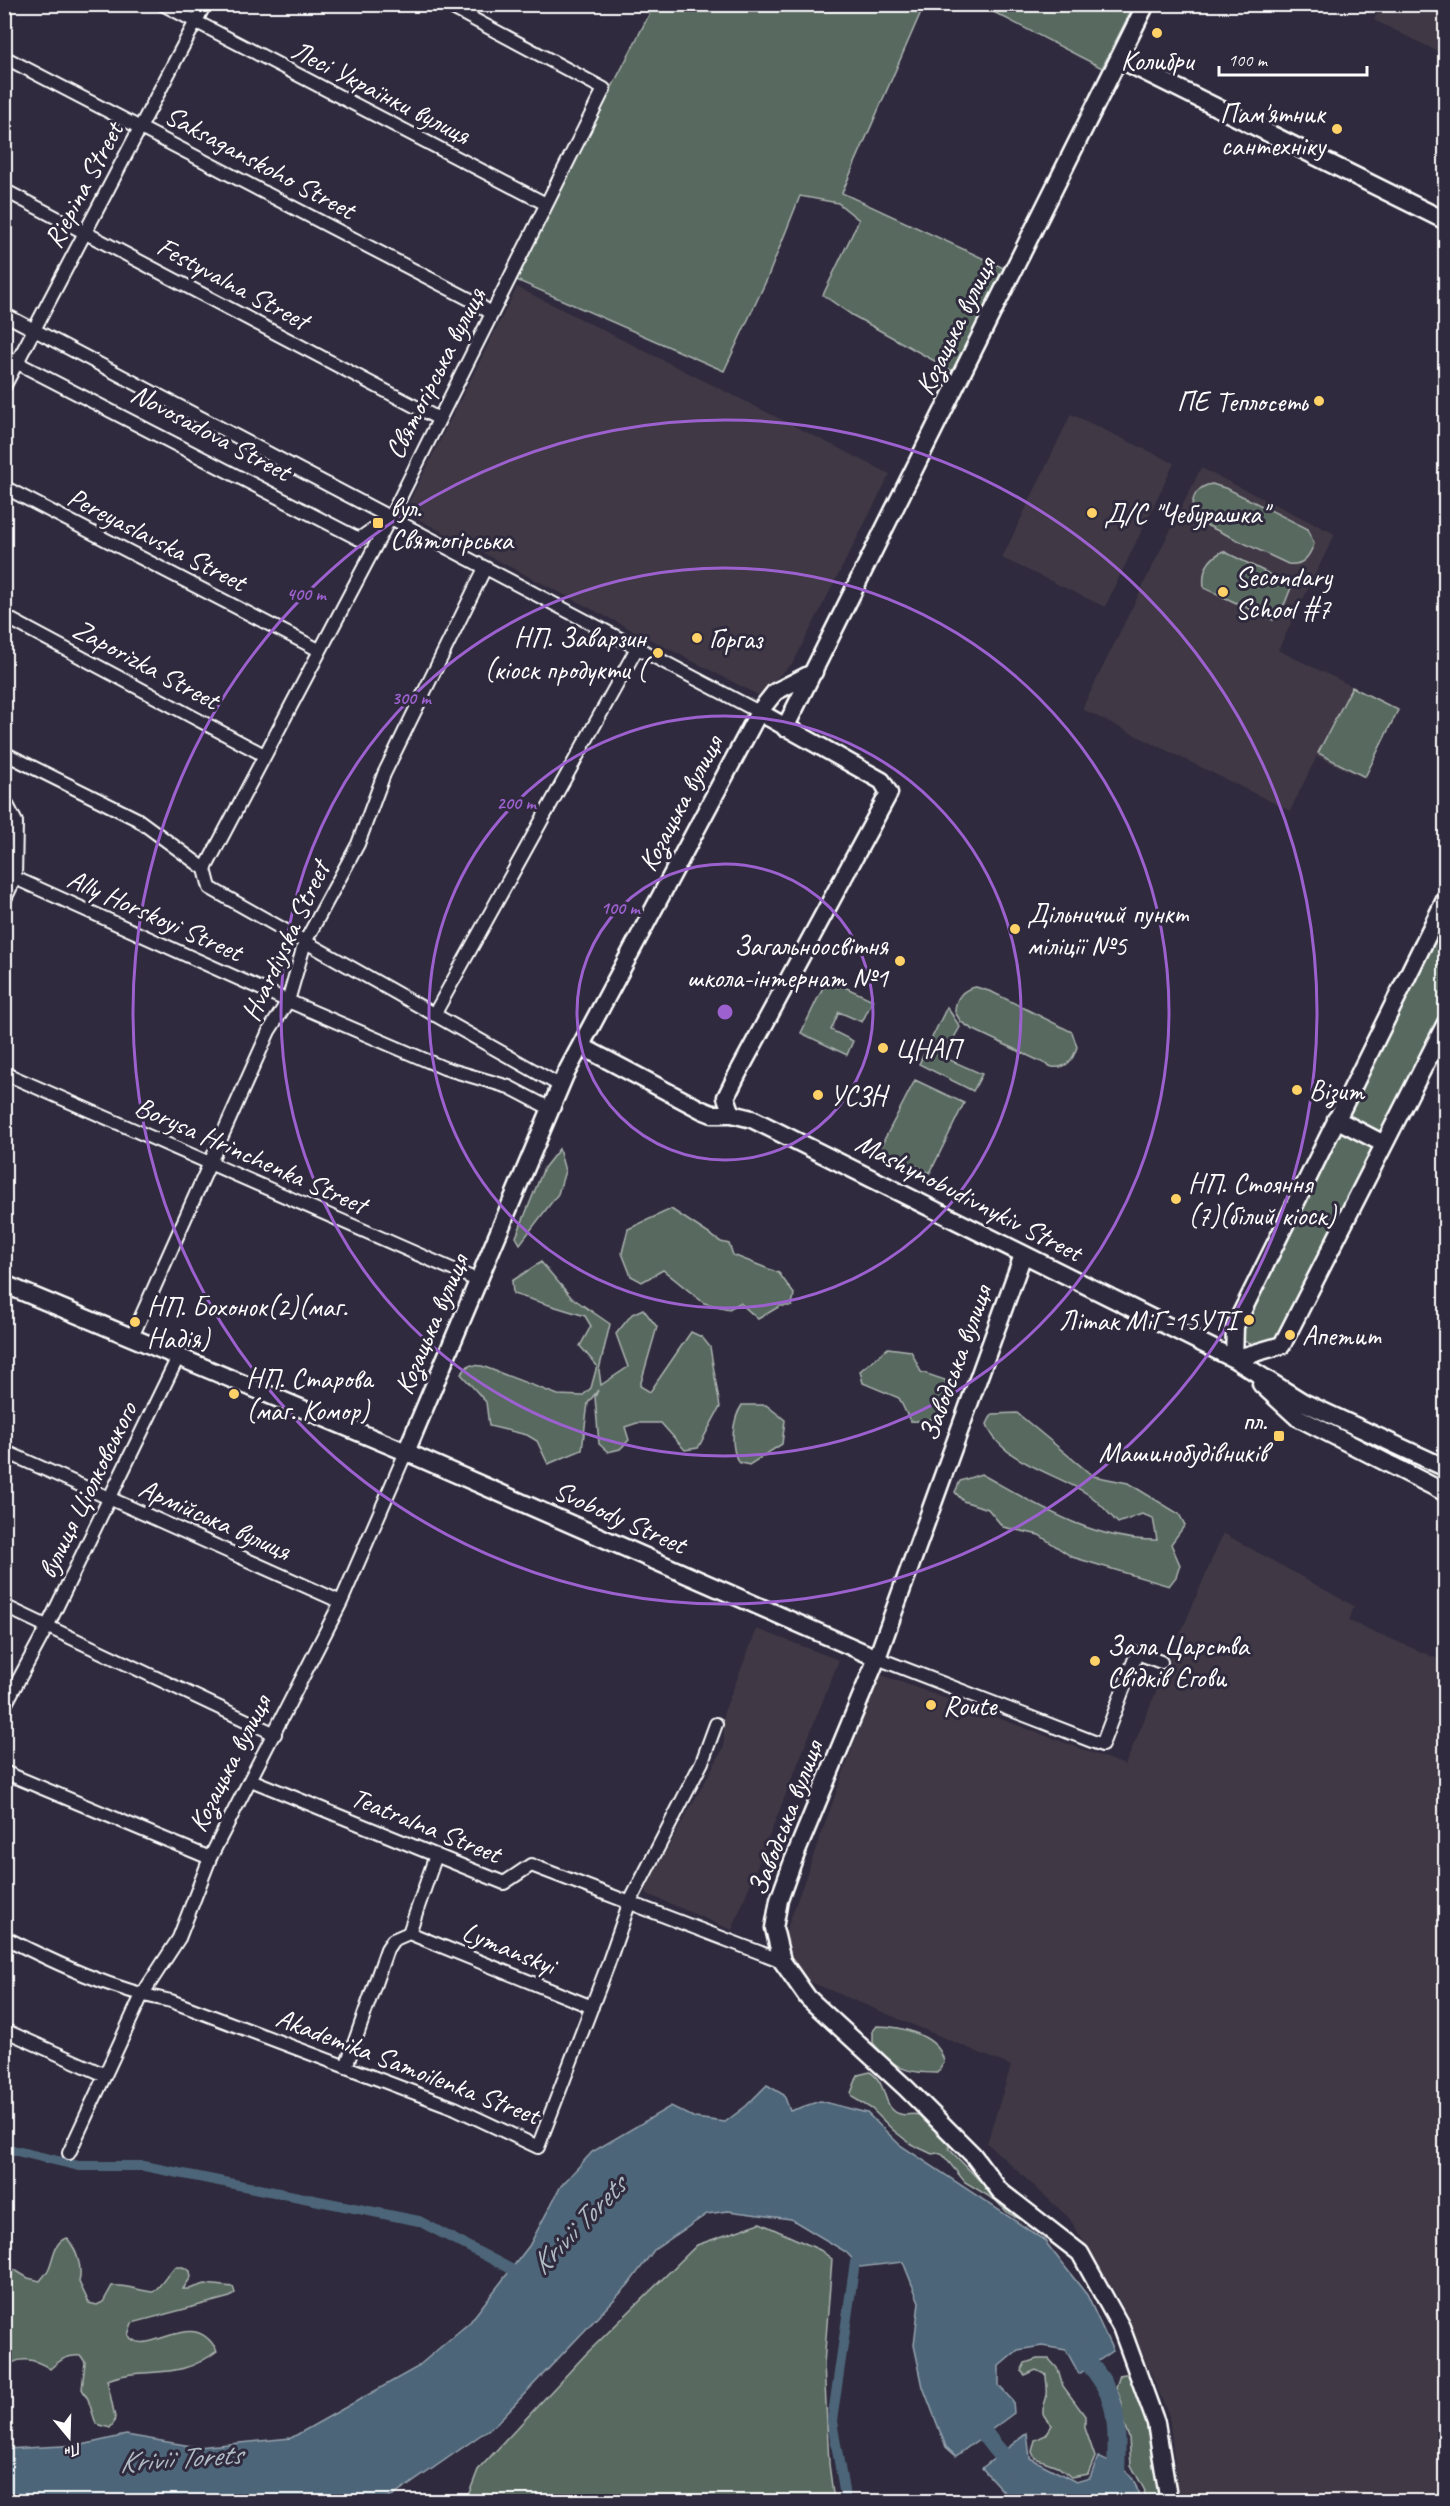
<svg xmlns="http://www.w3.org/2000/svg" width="1450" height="2506" font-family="Caveat,sans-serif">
  <rect width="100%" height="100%" fill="#2f2a3d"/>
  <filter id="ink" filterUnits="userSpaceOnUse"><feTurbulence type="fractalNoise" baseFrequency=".0167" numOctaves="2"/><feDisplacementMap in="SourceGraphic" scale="12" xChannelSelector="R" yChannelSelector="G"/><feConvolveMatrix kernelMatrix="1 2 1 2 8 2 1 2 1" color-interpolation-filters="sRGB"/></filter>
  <g filter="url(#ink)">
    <path fill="#403745" d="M 1381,5 L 1445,5 L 1445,55 L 1374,20 Z
      M 517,287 L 890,474 L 793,663 L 758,695 L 404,512 Z
      M 1071,414 L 1174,463 L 1105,607 L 1002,558 Z
      M 1201,468 L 1335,534 L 1278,650 L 1399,709 L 1365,779 L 1317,756 L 1290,811 L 1082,709 Z
      M 1223,1533 L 1354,1606 L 1349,1621 L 1445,1662 L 1445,2501 L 1179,2501 L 1169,2416 L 1119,2299 L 1069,2218 L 987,2143 L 1011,2066 L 801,1978 L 787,1957 L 785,1934 L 879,1674 L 1125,1765 Z
      M 757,1629 L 839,1660 L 732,1930 L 647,1894 L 646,1887 L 724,1747 L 724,1712 Z"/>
    <path fill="#586961" stroke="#acb4b0" stroke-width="1.5" d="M 654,5 L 924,5 L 842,193 L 1006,269 L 956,373 L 852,315 L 823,295 L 859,220 L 838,203 L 800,196 L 767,279 L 724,371 L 514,279 Z
      M 980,5 L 1134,5 L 1102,68 Z
      M 1212,484 L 1228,489 L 1308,529 L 1314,544 C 1309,557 1303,566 1288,564 L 1208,526 L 1197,519 L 1192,509 C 1192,495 1199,486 1212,484 Z
      M 1223,551 L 1292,585 L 1285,603 L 1273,620 L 1204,588 C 1202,570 1207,560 1223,551 Z
      M 1352,687 L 1398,710 L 1365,777 L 1318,753 Z
      M 1445,916 L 1445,1010 L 1272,1355 L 1236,1337 Z
      M 827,979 L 873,1000 L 862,1022 L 839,1012 L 831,1030 L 853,1041 L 847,1055 L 801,1033 Z
      M 976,987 L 992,992 L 1072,1032 L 1077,1047 C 1073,1060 1067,1069 1052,1067 L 972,1029 L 961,1022 L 955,1012 C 955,999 962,989 976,987 Z
      M 947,1007 L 960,1027 L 943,1057 L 982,1074 L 973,1091 L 919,1064 Z
      M 915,1080 L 964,1103 L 930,1173 L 880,1148 Z
      M 559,1149 L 565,1171 L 558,1194 L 520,1244 L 516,1237 L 544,1168 Z
      M 671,1209 L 721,1242 L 729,1244 L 733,1255 L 779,1273 L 794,1294 L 792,1306 L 780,1306 L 758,1319 L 740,1303 L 729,1309 L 704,1303 L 663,1270 L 642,1282 L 631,1276 L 622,1253 L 628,1229 Z
      M 541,1262 L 571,1297 L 610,1324 L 599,1370 L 601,1385 L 628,1367 L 616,1334 L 632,1314 L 643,1309 L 657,1327 L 640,1386 L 650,1392 L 691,1332 L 702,1337 L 710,1347 L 720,1407 L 698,1448 L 685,1450 L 661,1423 L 637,1423 L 625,1427 L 629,1440 L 620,1449 L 608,1452 L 599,1444 L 595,1397 L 598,1390 L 588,1403 L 582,1450 L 548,1464 L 537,1441 L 527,1435 L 489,1426 L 486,1402 L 461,1374 L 469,1365 L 482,1366 L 558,1395 L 582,1396 L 591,1388 L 597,1366 L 580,1346 L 591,1326 L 585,1316 L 513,1294 L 512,1281 Z
      M 888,1348 L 911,1351 L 921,1372 L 945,1380 C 957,1409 938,1423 910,1421 L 899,1398 L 863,1383 L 860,1371 Z
      M 742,1405 L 766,1405 L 785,1420 L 782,1444 L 749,1465 L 738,1462 C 730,1445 732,1420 742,1405 Z
      M 1017,1413 L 1093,1476 L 1128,1483 L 1179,1514 L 1185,1525 L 1171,1544 L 1180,1565 L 1176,1577 L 1169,1586 L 1072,1557 L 1039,1535 L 1003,1527 L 988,1509 L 963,1501 L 955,1492 L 960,1481 L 981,1474 C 1037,1505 1092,1541 1157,1540 L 1153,1518 L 1142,1514 L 1118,1523 C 1110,1515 1101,1504 1092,1497 C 1061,1474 1000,1463 987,1424 L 992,1414 Z
      M 877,2026 C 900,2026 941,2035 944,2063 L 937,2073 C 903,2073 895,2068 873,2043 L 873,2031 Z
      M 870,2072 C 889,2084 881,2108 900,2114 C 905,2116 913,2113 919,2115 L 949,2145 L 949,2149 L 979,2180 L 1024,2212 L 1029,2223 L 1024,2222 L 1008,2213 L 995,2200 L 965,2182 L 943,2155 L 938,2153 L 932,2154 L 911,2144 L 893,2130 L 872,2109 L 852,2097 L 851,2093 L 858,2075 Z
      M 760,2223 L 820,2250 L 832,2259 L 824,2364 L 829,2464 L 834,2501 L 466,2501 L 478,2470 L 585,2355 L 697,2245 Z
      M 67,2238 C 76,2249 83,2267 79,2282 L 89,2303 L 97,2305 L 103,2302 L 112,2286 C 122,2284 141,2291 153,2292 C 163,2284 166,2275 175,2267 L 183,2267 L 190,2271 L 191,2277 L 183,2289 L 189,2289 L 205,2284 L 233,2287 L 235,2293 L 230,2297 L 132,2323 L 128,2335 C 147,2362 192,2303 217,2351 C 176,2383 148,2365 107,2380 L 115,2417 L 114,2423 L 110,2428 L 96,2424 L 88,2399 L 82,2389 L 85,2362 L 81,2356 C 68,2354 60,2360 50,2369 C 36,2359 16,2354 5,2370 L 5,2264 L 28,2278 L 40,2281 C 43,2277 47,2273 49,2268 C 54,2257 54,2241 67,2238 Z
      M 1037,2359 L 1049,2359 L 1058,2369 L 1063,2386 L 1085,2416 L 1085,2428 L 1095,2457 L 1088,2474 L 1071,2477 L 1057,2466 L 1035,2458 L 1032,2452 L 1035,2440 L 1046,2435 L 1052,2425 C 1038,2411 1043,2412 1047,2395 C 1048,2388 1046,2381 1046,2375 L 1036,2370 L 1025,2375 L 1021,2371 L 1025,2363 Z
      M 1125,2374 L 1131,2374 L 1134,2379 L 1133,2384 L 1147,2421 L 1160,2501 L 1144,2501 L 1143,2497 L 1145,2491 L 1131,2465 L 1129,2438 L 1121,2416 L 1122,2403 L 1116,2387 L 1120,2375 Z"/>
    <path fill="#4e6579" stroke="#95a3af" stroke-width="1.5" d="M 767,2085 L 784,2095 L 790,2111 L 820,2101 L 867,2113 L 900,2145 L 1044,2240 L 1087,2295 L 1113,2351 L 1079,2374 L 1066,2350 L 1042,2346 L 1018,2350 L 999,2366 L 999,2386 L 1013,2401 L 1014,2413 L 956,2456 L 946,2447 L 923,2387 L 914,2345 L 919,2302 L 903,2262 L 860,2267 L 846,2252 L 791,2219 L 728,2211 L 707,2214 L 654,2250 L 628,2285 L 495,2425 L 393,2496 L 375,2502 L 5,2501 L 5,2449 L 82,2445 L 126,2435 L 197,2447 L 291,2438 L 416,2368 L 470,2322 L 529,2246 L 561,2186 L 592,2152 L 671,2106 L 695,2118 L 725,2122 L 746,2106 Z
      M 1027,2433 L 1030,2458 L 1076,2482 L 1090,2478 L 1098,2457 C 1121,2467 1138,2473 1139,2501 L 1012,2501 L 982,2468 Z"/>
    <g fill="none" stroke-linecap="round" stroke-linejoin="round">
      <path stroke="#4e6579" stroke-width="10" d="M 4,2148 L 79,2166 L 144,2166 L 419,2221 L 511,2269
        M 846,2502 L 832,2421 L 855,2262"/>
      <path stroke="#4e6579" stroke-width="18" d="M 1075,2348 C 1088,2362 1101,2376 1109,2394 C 1121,2420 1115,2471 1116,2502
        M 972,2413 C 989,2447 1021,2476 1049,2502"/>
      <g stroke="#fff" stroke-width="16">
        <path id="street" d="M 162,4 L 546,204
          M 4,57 L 471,300 L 491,313
          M 4,190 L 439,419
          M 4,314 L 759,712
          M 4,356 L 359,539 L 386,520
          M 4,387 L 205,4
          M 4,487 L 319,650
          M 4,616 L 264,755
          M 4,753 L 137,819 L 205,869 L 210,888 L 561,1086
          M 4,799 L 16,822 L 15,878 L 288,1001 L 444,1068 L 509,1087 L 551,1109
          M 205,869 L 390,518 L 604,89 L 445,4
          M 4,901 L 15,878
          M 434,1015 L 637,648
          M 4,1073 L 479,1281
          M 132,1337 L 269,1031 L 288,1001 L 305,942 L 358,844 L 384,774 L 485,568
          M 4,1451 L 341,1602
          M 4,1606 L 275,1734
          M 877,1658 L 1102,1745 L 1137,1653 L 1161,1662
          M 4,1707 L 48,1625 L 178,1357
          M 4,1772 L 210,1858
          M 251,1780 L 504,1883 L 531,1865 L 782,1961
          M 409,1933 L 592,2007
          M 4,1937 C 57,1964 113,1990 171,2001 L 455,2108 L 538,2147 L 607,1967 L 629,1904 L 702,1762 L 716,1724
          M 4,2030 L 105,2075
          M 346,2067 L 387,1949 L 393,1940 L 409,1933 L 436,1855
          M 69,2153 L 142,1995 L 179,1938 L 210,1858 L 341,1602 L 406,1452"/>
      </g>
      <g stroke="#fff" stroke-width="21">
        <path id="secondary" d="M 1119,59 L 1446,221
          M 785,728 L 1146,4
          M 581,1046 L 702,1110 L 712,1114 L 732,1114 L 752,1119 L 1234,1359 L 1303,1402 L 1446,1468
          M 732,1114 L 726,1097 L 737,1075 L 889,793 L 882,781 L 759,712
          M 1336,1119 L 1384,1144
          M 1023,1255 L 877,1658 L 793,1861 L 779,1900 L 774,1928 L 782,1961 L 808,1998 L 906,2088 L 973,2155 L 1000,2191 L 1080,2253 L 1121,2327 L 1156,2423 L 1169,2502
          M 4,1284 L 406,1452 L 877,1658
          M 1234,1359 L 1235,1326 L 1446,898
          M 1234,1359 L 1282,1345 L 1446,1023
          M 1261,1384 L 1297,1417 L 1446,1493
          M 406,1452 L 565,1075 L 759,712 L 775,692 L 814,672"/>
      </g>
      <use href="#street" stroke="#2f2a3d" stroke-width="12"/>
      <use href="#secondary" stroke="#2f2a3d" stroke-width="16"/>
    </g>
  </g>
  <g fill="none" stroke="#9c61cf" stroke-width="3">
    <circle cx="725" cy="1012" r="148"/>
    <circle cx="725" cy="1012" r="296"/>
    <circle cx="725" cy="1012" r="444"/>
    <circle cx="725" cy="1012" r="592"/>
  </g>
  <g fill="#ffd166" stroke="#2f2a3d" stroke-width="2">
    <circle cx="1157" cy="33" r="6"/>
    <circle cx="1337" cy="129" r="6"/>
    <circle cx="1319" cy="401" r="6"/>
    <circle cx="1092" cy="513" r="6"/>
    <rect x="372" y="517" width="12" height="12" rx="3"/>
    <circle cx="1223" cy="592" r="6"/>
    <circle cx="697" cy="638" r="6"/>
    <circle cx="658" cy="653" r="6"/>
    <circle cx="1015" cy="929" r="6"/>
    <circle cx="900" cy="961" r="6"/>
    <circle cx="883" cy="1048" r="6"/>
    <circle cx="1297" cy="1090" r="6"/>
    <circle cx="818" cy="1095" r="6"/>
    <circle cx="1176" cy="1199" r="6"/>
    <circle cx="1249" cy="1320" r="6"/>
    <circle cx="135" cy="1322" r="6"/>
    <circle cx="1290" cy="1335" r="6"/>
    <circle cx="234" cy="1394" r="6"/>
    <rect x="1273" y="1430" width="12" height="12" rx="3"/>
    <circle cx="1095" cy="1661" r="6"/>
    <circle cx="931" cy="1705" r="6"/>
  </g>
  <g text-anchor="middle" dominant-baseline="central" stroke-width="6" stroke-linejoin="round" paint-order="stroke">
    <g font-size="28" fill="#fff" stroke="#2f2a3d" text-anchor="start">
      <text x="1157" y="60" text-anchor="middle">Колибри</text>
      <text x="1325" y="113" text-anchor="end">Пам'ятник<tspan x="1325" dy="32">сантехніку</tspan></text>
      <text x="1307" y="401" text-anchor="end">ПЕ Теплосеть</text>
      <text x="390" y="507">вул.<tspan x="390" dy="32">Святогірська</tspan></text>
      <text x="1104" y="513">Д/С "Чебурашка"</text>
      <text x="1235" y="576">Secondary<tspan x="1235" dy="32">School #7</tspan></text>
      <text x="646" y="637" text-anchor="end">НП. Заварзин<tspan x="646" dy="32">(кіоск продукти (</tspan></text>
      <text x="709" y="638">Горгаз</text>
      <text x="1027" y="913">Дільничий пункт<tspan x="1027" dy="32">міліції №5</tspan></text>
      <text x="888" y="945" text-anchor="end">Загальноосвітня<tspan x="888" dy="32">школа-інтернат №1</tspan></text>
      <text x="895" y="1048">ЦНАП</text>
      <text x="1309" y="1090">Візит</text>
      <text x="830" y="1095">УСЗН</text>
      <text x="1188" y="1183">НП. Стояння<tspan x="1188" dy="32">(7)(білий кіоск)</tspan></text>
      <text x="147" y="1306">НП. Бохонок(2)(маг.<tspan x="147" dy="32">Надія)</tspan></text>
      <text x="1237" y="1320" text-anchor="end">Літак МіГ-15УТІ</text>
      <text x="1302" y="1335">Апетит</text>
      <text x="246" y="1378">НП. Старова<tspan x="246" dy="32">(маг. Комор)</tspan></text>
      <text x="1267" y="1420" text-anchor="end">пл.<tspan x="1267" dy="32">Машинобудівників</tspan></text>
      <text x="1107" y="1645">Зала Царства<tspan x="1107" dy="32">Свідків Єгови</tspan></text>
      <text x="943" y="1705">Route</text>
    </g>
    <g font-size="28" fill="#fff" stroke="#2f2a3d">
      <text transform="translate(381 92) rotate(27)">Лесі Українки вулиця</text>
      <text transform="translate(260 162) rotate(28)">Saksaganskoho Street</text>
      <text transform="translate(83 185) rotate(-62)">Riepina Street</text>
      <text transform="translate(233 283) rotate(28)">Festyvalna Street</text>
      <text transform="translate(955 326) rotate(-64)">Козацька вулиця</text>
      <text transform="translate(435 373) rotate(-63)">Святогірська вулиця</text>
      <text transform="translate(211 432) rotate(28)">Novosadova Street</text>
      <text transform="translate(157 539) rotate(27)">Pereyaslavska Street</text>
      <text transform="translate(146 664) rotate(28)">Zaporizka Street</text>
      <text transform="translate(680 803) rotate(-62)">Козацька вулиця</text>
      <text transform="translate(155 915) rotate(24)">Ally Horskoyi Street</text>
      <text transform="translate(285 941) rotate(-65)">Hvardiyska Street</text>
      <text transform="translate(251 1155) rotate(24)">Borysa Hrinchenka Street</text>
      <text transform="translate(969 1197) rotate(27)">Mashynobudivnykiv Street</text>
      <text transform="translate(431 1324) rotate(-67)">Козацька вулиця</text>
      <text transform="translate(955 1363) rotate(-70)">Заводська вулиця</text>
      <text transform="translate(87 1490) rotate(-64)">вулиця Ціолковського</text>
      <text transform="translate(620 1517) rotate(24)">Svobody Street</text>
      <text transform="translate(215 1519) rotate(24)">Армійська вулиця</text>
      <text transform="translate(229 1763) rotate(-63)">Козацька вулиця</text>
      <text transform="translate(785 1818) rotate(-69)">Заводська вулиця</text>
      <text transform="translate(426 1825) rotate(22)">Teatralna Street</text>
      <text transform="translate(509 1948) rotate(22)">Lymanskyi</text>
      <text transform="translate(408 2066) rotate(21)">Akademika Samoilenka Street</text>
    </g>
    <g font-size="30" font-style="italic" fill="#afbac3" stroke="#2f2a3d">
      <text transform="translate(578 2225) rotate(-46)">Krivii Torets</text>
      <text transform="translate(180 2458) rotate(-4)">Krivii Torets</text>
    </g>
  </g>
  <circle cx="725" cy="1012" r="9" fill="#9c61cf" stroke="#2f2a3d" stroke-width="3"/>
  <g font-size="18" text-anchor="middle" font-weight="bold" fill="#9c61cf" stroke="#2f2a3d" stroke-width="6" stroke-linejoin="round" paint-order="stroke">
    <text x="306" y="600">400 m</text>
    <text x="411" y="704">300 m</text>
    <text x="516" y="809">200 m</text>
    <text x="620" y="914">100 m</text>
  </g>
  <rect width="1450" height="2506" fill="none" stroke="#2f2a3d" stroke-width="24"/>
  <rect x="12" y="12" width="1426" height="2482" fill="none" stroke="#fff" stroke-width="2" filter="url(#ink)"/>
  <g transform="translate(69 2437) rotate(161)" stroke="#2f2a3d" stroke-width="4.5" paint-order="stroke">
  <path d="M0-4.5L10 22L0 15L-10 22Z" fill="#ffffff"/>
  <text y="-9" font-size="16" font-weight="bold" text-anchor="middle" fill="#ffffff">Пн</text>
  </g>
  <path d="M1219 66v9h148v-9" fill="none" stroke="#ffffff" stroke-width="3"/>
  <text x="1228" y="66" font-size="18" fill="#ffffff" stroke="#2f2a3d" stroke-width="4.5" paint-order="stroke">100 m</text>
</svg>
